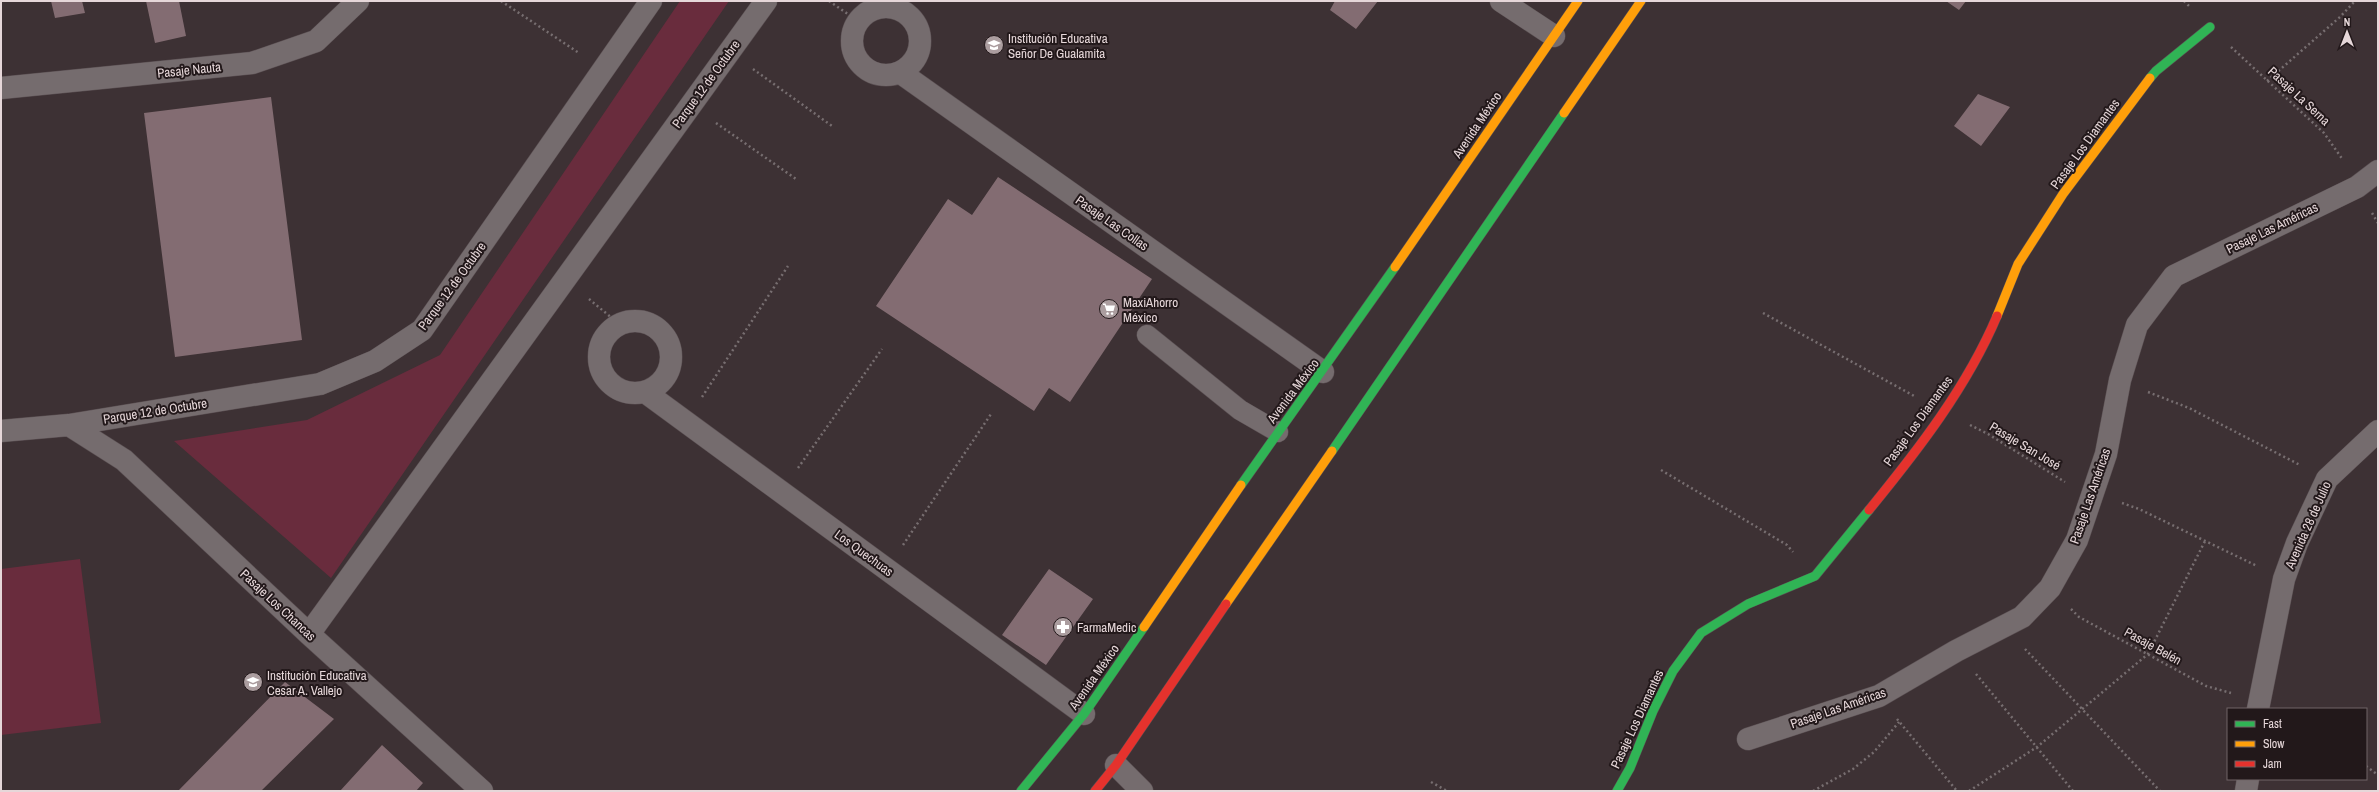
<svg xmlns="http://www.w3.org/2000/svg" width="2379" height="792" font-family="'Archivo Narrow',sans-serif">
  <rect width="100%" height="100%" fill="#3d3134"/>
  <path fill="#692c3d" d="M 680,1 L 729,1 L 331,578 L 174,441 L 307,420 L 440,355 Z
    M 80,559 L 101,723 L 1,735 L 1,569 Z"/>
  <path fill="#836c72" d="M 51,1 L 82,1 L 85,13 L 55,18 Z
    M 146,1 L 179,1 L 186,36 L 155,43 Z
    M 1335,1 L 1378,1 L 1356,29 L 1330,10 Z
    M 1946,1 L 1966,1 L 1959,10 Z
    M 1978,94 L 2010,107 L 1981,146 L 1954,126 Z
    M 271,97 L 302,340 L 175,357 L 144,113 Z
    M 998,177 L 1152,279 L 1070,402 L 1049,388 L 1034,411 L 876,306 L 948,199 L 972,215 Z
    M 1049,569 L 1093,599 L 1046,665 L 1002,635 Z
    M 285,682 L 334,719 L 261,791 L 178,791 Z
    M 382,745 L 423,783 L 416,791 L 340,791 Z"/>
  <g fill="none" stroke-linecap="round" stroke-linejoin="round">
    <g stroke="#5a4f52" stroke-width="21">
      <path id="lane" d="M 1147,335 L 1240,410 L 1278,432"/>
    </g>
    <g stroke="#5a4f52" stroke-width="23">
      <path id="street" d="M 1501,1 L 1554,36
        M852 41a34 34 0 1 1 68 0a34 34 0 1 1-68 0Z
        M 901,73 L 1323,372
        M 1,88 L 252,63 L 316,41 L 358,1
        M599 357a36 36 0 1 1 72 0a36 36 0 1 1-72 0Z
        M 645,392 L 1084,714
        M 69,425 L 124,460 L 309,634 L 482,791
        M 1,431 L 69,425 L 320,384 L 375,361 L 422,330 L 651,1
        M 309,634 L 766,1
        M 2258,709 L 2284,579 L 2297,543 L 2327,479 L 2378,431
        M 1748,739 L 1879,696 L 1956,651 L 2022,617 L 2050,588 L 2077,540 L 2106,454 L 2120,380 L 2137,325 L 2174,276 L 2357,187 L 2378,171
        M 1116,765 L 1142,791
        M 2246,791 L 2248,779"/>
    </g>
    <g stroke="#5a4f52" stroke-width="10">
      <path id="fast" d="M 2150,78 L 2156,71 L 2210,27
        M 1332,451 L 1564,113
        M 1241,485 L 1395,267
        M 1021,791 L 1084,714 L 1144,627
        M 1617,791 L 1630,768 L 1653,711 L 1673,671 L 1701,633 L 1748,604 L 1815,576 L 1869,510"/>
    </g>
    <g stroke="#5a4f52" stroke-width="10">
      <path id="slow" d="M 1564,113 L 1641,1
        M 1395,267 L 1578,1
        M 1997,316 L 2018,264 L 2063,194 L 2150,78
        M 1226,604 L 1332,451
        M 1144,627 L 1241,485"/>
    </g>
    <g stroke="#5a4f52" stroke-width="10">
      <path id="jam" d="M 1869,510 C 1918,450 1967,387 1997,316
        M 1095,791 L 1116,765 L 1226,604"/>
    </g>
    <path stroke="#776e70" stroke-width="2.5" stroke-dasharray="2 3" stroke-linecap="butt" d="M 501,1 L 579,53
      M 829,1 L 858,21
      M 2184,1 L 2189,6
      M 2231,47 L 2324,133 L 2343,160
      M 753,69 L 832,126
      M 2267,81 L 2340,17 L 2355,1
      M 716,123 L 796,179
      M 2372,213 L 2378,223
      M 589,299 L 619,324
      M 1763,313 L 1916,397
      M 2148,392 L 2189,408 L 2300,465
      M 702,397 L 788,266
      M 1970,425 L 1988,434 L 2065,482
      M 798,468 L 882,349
      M 1661,470 L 1787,545 L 1793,552
      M 2122,503 L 2139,509 L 2257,566
      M 903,545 L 991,414
      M 2071,609 L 2079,617 L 2206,686 L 2231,693
      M 2025,649 L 2160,791
      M 1976,674 L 2073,791
      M 1897,719 L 1957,791
      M 2366,766 L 2378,775
      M 1431,782 L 1447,791
      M 1813,791 L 1853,769 L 1874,752 L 1899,722
      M 1969,791 L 2037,747 L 2148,654 L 2205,541"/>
    <use href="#lane" stroke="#756c6e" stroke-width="20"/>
    <use href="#street" stroke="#756c6e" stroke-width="22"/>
    <use href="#fast" stroke="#30b455" stroke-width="9"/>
    <use href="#slow" stroke="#ff9f0a" stroke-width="9"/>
    <use href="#jam" stroke="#e5322d" stroke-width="9"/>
  </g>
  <defs>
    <g id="school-disc" transform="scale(1)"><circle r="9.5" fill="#ab9d9f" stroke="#22181a"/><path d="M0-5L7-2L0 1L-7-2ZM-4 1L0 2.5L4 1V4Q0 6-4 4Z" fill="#fff"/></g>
    <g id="supermarket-disc" transform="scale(1)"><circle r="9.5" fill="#ab9d9f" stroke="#22181a"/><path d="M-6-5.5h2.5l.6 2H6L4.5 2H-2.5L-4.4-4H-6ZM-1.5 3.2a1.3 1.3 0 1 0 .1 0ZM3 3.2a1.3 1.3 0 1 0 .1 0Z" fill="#fff"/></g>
    <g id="pharmacy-disc" transform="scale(1)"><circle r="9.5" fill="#ab9d9f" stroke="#22181a"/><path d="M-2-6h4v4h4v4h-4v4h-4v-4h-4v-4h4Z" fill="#fff"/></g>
  </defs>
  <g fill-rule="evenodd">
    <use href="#school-disc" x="994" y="45"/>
    <use href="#supermarket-disc" x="1109" y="309"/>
    <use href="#pharmacy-disc" x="1063" y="627"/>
    <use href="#school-disc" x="253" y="682"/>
  </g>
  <g text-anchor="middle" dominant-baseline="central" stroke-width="4" stroke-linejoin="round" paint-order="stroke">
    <g font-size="13" fill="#e6d7d9" stroke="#22181a" text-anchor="start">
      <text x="1008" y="38">Institución Educativa<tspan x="1008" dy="15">Señor De Gualamita</tspan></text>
      <text x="1123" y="302">MaxiAhorro<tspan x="1123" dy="15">México</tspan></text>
      <text x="1077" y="627">FarmaMedic</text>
      <text x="267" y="675">Institución Educativa<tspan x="267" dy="15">Cesar A. Vallejo</tspan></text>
    </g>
    <g font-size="13" fill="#e6d7d9" stroke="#22181a">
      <text transform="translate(189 70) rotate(-6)">Pasaje Nauta</text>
      <text transform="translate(706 84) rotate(-54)">Parque 12 de Octubre</text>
      <text transform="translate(2299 96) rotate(43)">Pasaje La Serna</text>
      <text transform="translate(1477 125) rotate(-56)">Avenida México</text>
      <text transform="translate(2085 144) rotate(-54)">Pasaje Los Diamantes</text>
      <text transform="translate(1112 223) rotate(35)">Pasaje Las Collas</text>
      <text transform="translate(2272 228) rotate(-26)">Pasaje Las Américas</text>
      <text transform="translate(452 286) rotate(-54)">Parque 12 de Octubre</text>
      <text transform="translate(1293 391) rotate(-53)">Avenida México</text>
      <text transform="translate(155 411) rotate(-9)">Parque 12 de Octubre</text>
      <text transform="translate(1918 421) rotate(-54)">Pasaje Los Diamantes</text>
      <text transform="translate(2025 446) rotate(31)">Pasaje San José</text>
      <text transform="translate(2090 496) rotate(-71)">Pasaje Las Américas</text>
      <text transform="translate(2308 525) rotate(-66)">Avenida 28 de Julio</text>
      <text transform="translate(864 553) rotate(36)">Los Quechuas</text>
      <text transform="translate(278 605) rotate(43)">Pasaje Los Chancas</text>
      <text transform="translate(2153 646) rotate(29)">Pasaje Belén</text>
      <text transform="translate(1094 677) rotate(-55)">Avenida México</text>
      <text transform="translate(1838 708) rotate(-19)">Pasaje Las Américas</text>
      <text transform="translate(1637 719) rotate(-65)">Pasaje Los Diamantes</text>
    </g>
  </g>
  <rect width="2379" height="792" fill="none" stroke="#e6d7d9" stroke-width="4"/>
  <rect x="2227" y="708" width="140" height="72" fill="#22181a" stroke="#706466"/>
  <rect x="2235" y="721" width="20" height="6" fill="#30b455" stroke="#706466"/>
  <text x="2263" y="728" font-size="12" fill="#e6d7d9">Fast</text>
  <rect x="2235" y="741" width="20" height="6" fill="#ff9f0a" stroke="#706466"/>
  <text x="2263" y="748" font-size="12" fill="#e6d7d9">Slow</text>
  <rect x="2235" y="761" width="20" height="6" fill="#e5322d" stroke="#706466"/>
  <text x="2263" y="768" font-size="12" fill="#e6d7d9">Jam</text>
  <g transform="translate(2347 32)" stroke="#22181a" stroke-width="3" paint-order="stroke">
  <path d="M0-3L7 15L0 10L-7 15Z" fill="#e6d7d9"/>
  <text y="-6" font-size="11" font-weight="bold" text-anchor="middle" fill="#e6d7d9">N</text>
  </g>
</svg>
